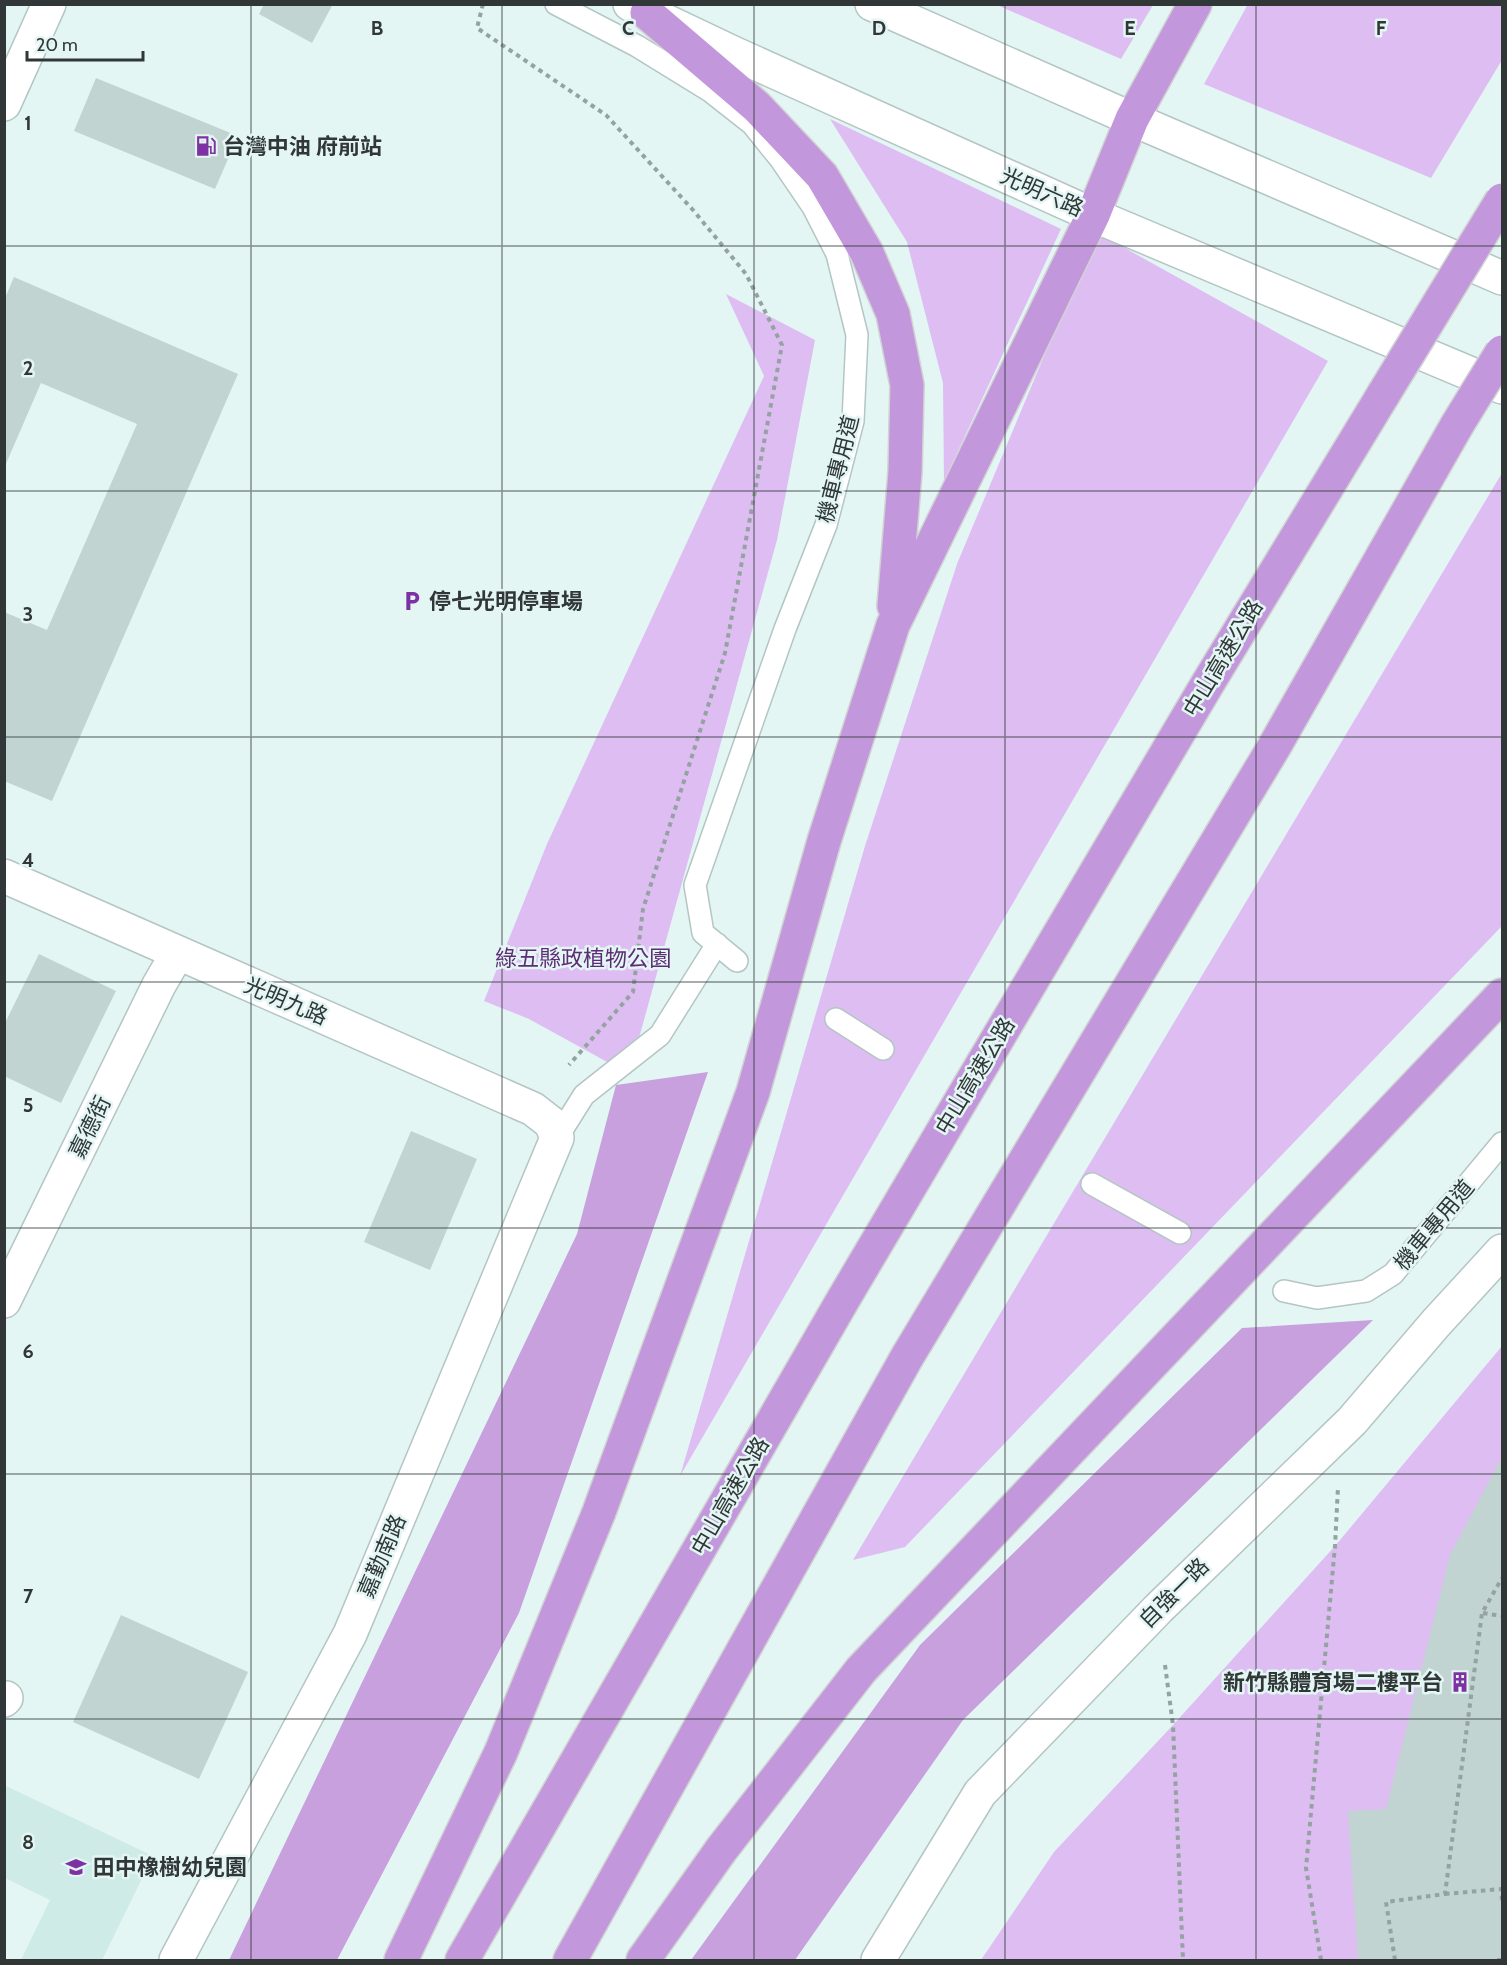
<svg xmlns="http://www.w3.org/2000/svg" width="1507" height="1965" font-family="Cabin,'Noto Sans TC',sans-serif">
  <rect width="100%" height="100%" fill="#e3f6f4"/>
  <path fill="#ceebe7" d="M 4,1785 L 153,1856 L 102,1960 L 21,1960 L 50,1900 L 5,1878 Z"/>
  <path fill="#debdf2" d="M 1248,4 L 1502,5 L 1502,60 L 1431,178 L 1204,84 Z
    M 997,5 L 1153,5 L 1121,59 Z
    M 830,119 L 1061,229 L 944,481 L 943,383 L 907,242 Z
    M 1096,232 L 1328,361 L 680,1476 L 865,846 L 957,564 Z
    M 726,294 L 815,340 L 777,540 L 629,1074 L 529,1019 L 484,1001 L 547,844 L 764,376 Z
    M 1502,473 L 1502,926 L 905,1547 L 853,1560 Z
    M 1502,1346 L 1502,1960 L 981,1960 L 1054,1852 L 1173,1725 L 1335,1546 Z"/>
  <path fill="#c8a0de" d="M 708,1072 L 519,1613 L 337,1960 L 229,1960 L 577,1234 L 616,1085 Z
    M 1373,1320 L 963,1720 L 795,1960 L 691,1960 L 920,1645 L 1242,1328 Z"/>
  <path fill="#c2d4d2" d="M 264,4 L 333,4 L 312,43 L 259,14 Z
    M 96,78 L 238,136 L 215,189 L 74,131 Z
    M 14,277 L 238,374 L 52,801 L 4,781 L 4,612 L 47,630 L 137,424 L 41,383 L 5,466 L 5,298 Z
    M 39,954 L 116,991 L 61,1103 L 4,1076 L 4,1025 Z
    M 411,1131 L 477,1159 L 430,1270 L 364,1242 Z
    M 1502,1457 L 1502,1960 L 1358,1960 L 1348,1811 L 1386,1809 L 1450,1555 Z
    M 121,1615 L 248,1672 L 199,1779 L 73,1722 Z"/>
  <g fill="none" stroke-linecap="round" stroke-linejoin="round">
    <g stroke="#b3c6c3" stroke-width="24">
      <path id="service" d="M 556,4 L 637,46 L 710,91 L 752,124 L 781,160 L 813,207 L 837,254 L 857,335 L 853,421 L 826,525 L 785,629 L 695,885 L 703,933 L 737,961
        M 836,1019 L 883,1049
        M 557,1138 L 584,1095 L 660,1035 L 717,944
        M 1092,1184 L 1180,1233
        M 1284,1291 L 1317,1298 L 1366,1291 L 1393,1274 L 1502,1143"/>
    </g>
    <g stroke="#b3c6c3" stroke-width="36">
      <path id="minor" d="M 4,876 L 533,1109 L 551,1123 L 557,1138 L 350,1634 L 176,1960
        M 4,1301 L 159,985 L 177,954
        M 4,1700 L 6,1698
        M 878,1960 L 980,1793 L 1159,1608 L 1352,1421 L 1436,1323 L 1502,1251"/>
    </g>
    <g stroke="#b3c6c3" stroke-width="36">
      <path id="tertiary" d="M 4,104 L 49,4"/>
    </g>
    <g stroke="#b3c6c3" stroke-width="36">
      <path id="secondary" d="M 630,4 L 733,53 L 1093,215 L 1502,387
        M 872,4 L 1132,119 L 1502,278"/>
    </g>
    <g stroke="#d1d3d3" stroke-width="36">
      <path id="motorway" d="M 647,13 L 757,107 L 822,176 L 867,253 L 893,314 L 907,385 L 905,472 L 894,606
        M 401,1960 L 501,1752 L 599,1512 L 753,1092 L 824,841 L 893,625 L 1093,215 L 1132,119 L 1195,4
        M 462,1960 L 844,1298 L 1208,683 L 1383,395
        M 570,1960 L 907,1357 L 1274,747 L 1457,425
        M 643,1960 L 721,1850 L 861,1670 L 1502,995"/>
    </g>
    <path stroke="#94a2a1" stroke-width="4" stroke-dasharray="4.5 4.5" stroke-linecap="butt" d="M 483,4 L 477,28 L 606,115 L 693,210 L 746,274 L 782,345 L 725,653 L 643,909 L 633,992 L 569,1065
      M 1483,1613 L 1502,1616
      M 1165,1665 L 1173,1725 L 1183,1960
      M 1445,1894 L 1501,1889 L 1502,1900
      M 1321,1960 L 1306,1868 L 1335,1546 L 1338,1487
      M 1395,1960 L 1386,1902 L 1445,1894 L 1482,1613 L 1502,1578
      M 1497,1960 L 1502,1960"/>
    <use href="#service" stroke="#fff" stroke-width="21"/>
    <use href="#minor" stroke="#fff" stroke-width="33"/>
    <use href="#tertiary" stroke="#fff" stroke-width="33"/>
    <use href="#secondary" stroke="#fff" stroke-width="33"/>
    <use href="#motorway" stroke="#c397dc" stroke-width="33"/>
    <g stroke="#d1d3d3" stroke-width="36" stroke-linecap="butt">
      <path id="motorway-bridge" d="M 1383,395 L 1502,200
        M 1457,425 L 1502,352"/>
    </g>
    <use href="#motorway-bridge" stroke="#c397dc" stroke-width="33"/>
  </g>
  <path fill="none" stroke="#303736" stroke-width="1.5" stroke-opacity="0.55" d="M 251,4 L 251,1960M 502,4 L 502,1960M 754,4 L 754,1960M 1005,4 L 1005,1960M 1256,4 L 1256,1960M 4,246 L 1502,246M 4,491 L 1502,491M 4,737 L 1502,737M 4,982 L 1502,982M 4,1228 L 1502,1228M 4,1474 L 1502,1474M 4,1719 L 1502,1719"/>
  <defs>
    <g id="fuel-bare" transform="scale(1.62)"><path d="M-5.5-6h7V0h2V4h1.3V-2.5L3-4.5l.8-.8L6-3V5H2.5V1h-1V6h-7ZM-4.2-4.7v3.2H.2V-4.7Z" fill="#7e31a2" stroke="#e3f6f4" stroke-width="2.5" paint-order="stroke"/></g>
    <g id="parking-bare" transform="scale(1.62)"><path d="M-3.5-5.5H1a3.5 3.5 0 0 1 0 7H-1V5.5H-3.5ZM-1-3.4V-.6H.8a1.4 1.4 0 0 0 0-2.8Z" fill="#7e31a2" stroke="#e3f6f4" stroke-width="2.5" paint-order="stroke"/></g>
    <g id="building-bare" transform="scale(1.62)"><path d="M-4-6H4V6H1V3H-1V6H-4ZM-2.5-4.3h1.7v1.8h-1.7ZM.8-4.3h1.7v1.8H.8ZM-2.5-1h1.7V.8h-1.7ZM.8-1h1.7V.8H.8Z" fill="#7e31a2" stroke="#e3f6f4" stroke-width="2.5" paint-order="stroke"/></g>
    <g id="school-bare" transform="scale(1.62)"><path d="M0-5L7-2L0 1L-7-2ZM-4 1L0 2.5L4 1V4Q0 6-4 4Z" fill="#7e31a2" stroke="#e3f6f4" stroke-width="2.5" paint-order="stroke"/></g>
  </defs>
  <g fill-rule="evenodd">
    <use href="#fuel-bare" x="206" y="146"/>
    <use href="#parking-bare" x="412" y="601"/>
    <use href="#building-bare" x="1460" y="1682"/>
    <use href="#school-bare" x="76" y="1867"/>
  </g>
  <g text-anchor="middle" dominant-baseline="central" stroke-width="5" stroke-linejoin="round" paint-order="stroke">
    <g font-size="22" font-weight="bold" fill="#303736" stroke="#e3f6f4" text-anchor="start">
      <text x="223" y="146">台灣中油 府前站</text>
      <text x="429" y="601">停七光明停車場</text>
      <text x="1443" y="1682" text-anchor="end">新竹縣體育場二樓平台</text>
      <text x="93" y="1867">田中橡樹幼兒園</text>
    </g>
    <g font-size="22" fill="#303736" stroke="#e3f6f4">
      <text transform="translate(1042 192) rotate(24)">光明六路</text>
      <text transform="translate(838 469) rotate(-76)">機車專用道</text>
      <text transform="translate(1223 658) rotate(-59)">中山高速公路</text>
      <text transform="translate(286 1001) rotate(23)">光明九路</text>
      <text transform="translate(975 1076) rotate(-59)">中山高速公路</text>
      <text transform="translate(90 1127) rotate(-64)">嘉德街</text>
      <text transform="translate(1434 1225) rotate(-50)">機車專用道</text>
      <text transform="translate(730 1496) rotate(-60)">中山高速公路</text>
      <text transform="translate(382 1556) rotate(-67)">嘉勤南路</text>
      <text transform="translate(1174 1593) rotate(-45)">自強一路</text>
    </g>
    <g font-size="22" fill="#5e2d76" stroke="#e3f6f4">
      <text x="583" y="958">綠五縣政植物公園</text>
    </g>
  </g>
  <g font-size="20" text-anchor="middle" font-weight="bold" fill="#303736" stroke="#e3f6f4" stroke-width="5" stroke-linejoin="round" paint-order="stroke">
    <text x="377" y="35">B</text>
    <text x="628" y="35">C</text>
    <text x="879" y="35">D</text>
    <text x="1130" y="35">E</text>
    <text x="1381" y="35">F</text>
    <text x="28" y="130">1</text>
    <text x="28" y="375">2</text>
    <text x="28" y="621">3</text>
    <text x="28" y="867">4</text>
    <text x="28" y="1112">5</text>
    <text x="28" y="1358">6</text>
    <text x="28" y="1603">7</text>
    <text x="28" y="1849">8</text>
  </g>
  <rect width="1507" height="1965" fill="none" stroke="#303736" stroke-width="12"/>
  <path d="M27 51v9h116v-9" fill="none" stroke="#303736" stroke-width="3"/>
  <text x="36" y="51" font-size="18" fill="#303736" stroke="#e3f6f4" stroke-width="4.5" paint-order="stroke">20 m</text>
</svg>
